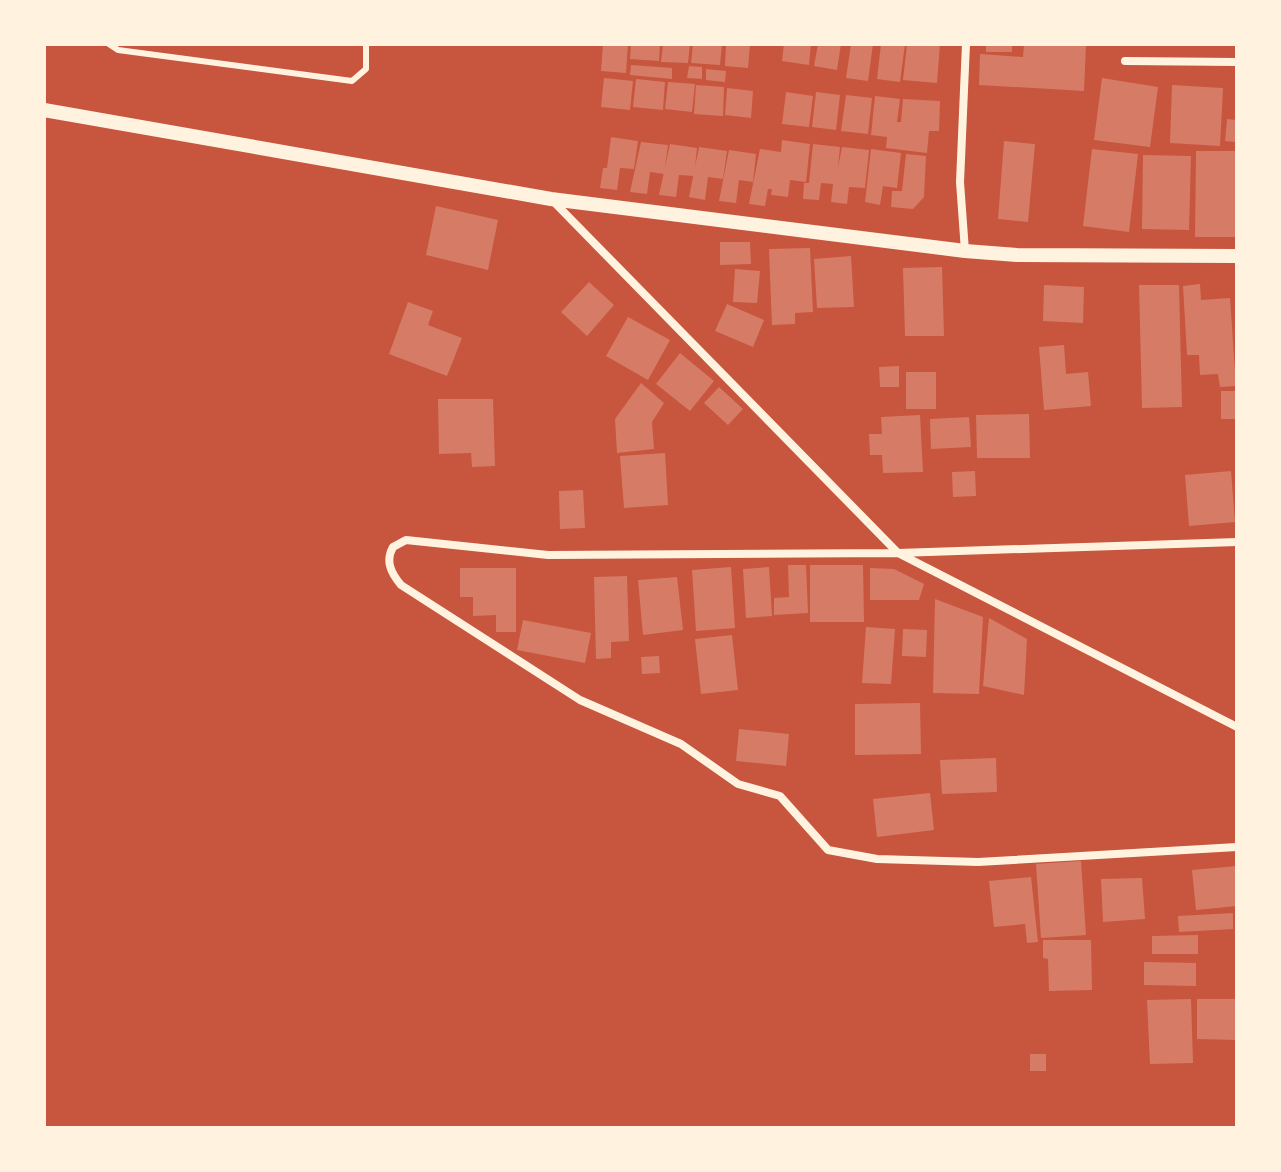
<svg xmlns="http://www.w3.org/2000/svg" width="1281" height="1172" font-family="'Sofia Sans Condensed',sans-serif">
  <rect width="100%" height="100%" fill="#c8553d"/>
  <path fill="#d67c66" d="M 603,44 L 628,44 L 626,73 L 601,71 Z
    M 631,44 L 660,44 L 659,61 L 630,59 Z
    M 663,44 L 690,44 L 688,63 L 661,62 Z
    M 693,44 L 722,44 L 720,65 L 691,63 Z
    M 726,44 L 750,44 L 748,68 L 725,66 Z
    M 784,44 L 811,44 L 809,65 L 782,61 Z
    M 818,44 L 841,44 L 837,70 L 814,66 Z
    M 851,44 L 873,44 L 868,81 L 846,78 Z
    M 881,44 L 905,44 L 900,82 L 877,79 Z
    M 907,44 L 940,44 L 937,83 L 903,80 Z
    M 986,44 L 1012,44 L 1012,52 L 986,52 Z
    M 1024,44 L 1086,44 L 1084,91 L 979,85 L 980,54 L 1023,57 Z
    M 631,65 L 672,68 L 672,79 L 630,75 Z
    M 689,66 L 702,67 L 702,79 L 687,78 Z
    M 706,69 L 726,71 L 725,82 L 706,80 Z
    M 604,78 L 633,81 L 630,110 L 601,107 Z
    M 1102,78 L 1158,87 L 1150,147 L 1094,140 Z
    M 636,79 L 665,82 L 663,110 L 633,107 Z
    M 668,82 L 695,84 L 692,112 L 665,109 Z
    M 696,85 L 724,87 L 723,116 L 694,114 Z
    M 1172,85 L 1223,88 L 1220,146 L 1170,143 Z
    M 727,88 L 753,91 L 751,118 L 725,115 Z
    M 786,92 L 813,96 L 809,127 L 782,124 Z
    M 816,92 L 840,95 L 836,130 L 812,127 Z
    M 846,95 L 872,98 L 868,134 L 841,131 Z
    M 875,96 L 900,99 L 897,122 L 901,122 L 903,99 L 940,101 L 939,131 L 929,131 L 927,153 L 886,148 L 887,137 L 871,135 Z
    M 1227,119 L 1237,120 L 1237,142 L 1225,141 Z
    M 611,137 L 638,141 L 634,169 L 620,168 L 617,190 L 600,188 L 603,168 L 607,168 Z
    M 782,140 L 810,144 L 806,182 L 790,180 L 788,197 L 771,195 L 772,189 L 768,189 L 765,206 L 749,204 L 760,149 L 781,152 Z
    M 1004,141 L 1035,144 L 1028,222 L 998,219 Z
    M 641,142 L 668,145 L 664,174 L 650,172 L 647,194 L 630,192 Z
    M 670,144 L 697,148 L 694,176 L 679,175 L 676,197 L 659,195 Z
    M 813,144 L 840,147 L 838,168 L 842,147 L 869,150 L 865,188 L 849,187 L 847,204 L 831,202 L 833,184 L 821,183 L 819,200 L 803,199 L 804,183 L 809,183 Z
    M 699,147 L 727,151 L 723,179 L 708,177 L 705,200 L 689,197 Z
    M 871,149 L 901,153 L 897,188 L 883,186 L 880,205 L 865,202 Z
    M 1092,149 L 1138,154 L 1129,232 L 1083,226 Z
    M 729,150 L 756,154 L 753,182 L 739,180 L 736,203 L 719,201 Z
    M 1196,151 L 1237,151 L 1237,237 L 1195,237 Z
    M 906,154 L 926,156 L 924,197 L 913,209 L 891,207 L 892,191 L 902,191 Z
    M 1143,155 L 1191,156 L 1189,230 L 1142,229 Z
    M 436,206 L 498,220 L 488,270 L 426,255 Z
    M 720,242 L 750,242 L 751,264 L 720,265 Z
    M 810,248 L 813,312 L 795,313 L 795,324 L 772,325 L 769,249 Z
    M 851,256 L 854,307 L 817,308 L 814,259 Z
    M 942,267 L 944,336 L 905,336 L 903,268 Z
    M 735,269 L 760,271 L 757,303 L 733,302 Z
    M 589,282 L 614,305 L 587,336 L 561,312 Z
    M 1200,284 L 1201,300 L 1230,298 L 1236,386 L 1220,387 L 1218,374 L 1200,375 L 1199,355 L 1187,355 L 1183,286 Z
    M 1044,285 L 1084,287 L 1083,323 L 1043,321 Z
    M 1139,285 L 1179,285 L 1182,407 L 1142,408 Z
    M 408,302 L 433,311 L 428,325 L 462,338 L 447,376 L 389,354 Z
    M 727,304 L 764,320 L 753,347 L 715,331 Z
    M 628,317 L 670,340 L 648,380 L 606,356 Z
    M 1064,345 L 1066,374 L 1088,372 L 1091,406 L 1044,410 L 1039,347 Z
    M 680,353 L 714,381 L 690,411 L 656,384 Z
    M 899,366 L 899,387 L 880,387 L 879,367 Z
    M 906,372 L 936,372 L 936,409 L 906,409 Z
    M 641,383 L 664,403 L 652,422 L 654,449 L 617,453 L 615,419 Z
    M 719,387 L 743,409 L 728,425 L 704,403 Z
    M 1221,391 L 1237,391 L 1237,419 L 1221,419 Z
    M 438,399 L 493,399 L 495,466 L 472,467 L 471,453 L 439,454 Z
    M 1029,414 L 1030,458 L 977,458 L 976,415 Z
    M 920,415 L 923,472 L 883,473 L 882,455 L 870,455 L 869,434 L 882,434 L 881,417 Z
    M 969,417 L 971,447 L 931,449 L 930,419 Z
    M 665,453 L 668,505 L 624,508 L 620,456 Z
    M 975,471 L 976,496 L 953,497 L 952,472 Z
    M 1231,471 L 1235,522 L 1189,526 L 1185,475 Z
    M 583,490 L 585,528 L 560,529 L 559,491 Z
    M 788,565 L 806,565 L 808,613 L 774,615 L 774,598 L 789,597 Z
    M 810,565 L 863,565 L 864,622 L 810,622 Z
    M 731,567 L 735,628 L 696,631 L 692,570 Z
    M 769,567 L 772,616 L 746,618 L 743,569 Z
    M 460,568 L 516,568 L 516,632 L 496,632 L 496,615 L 473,616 L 473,597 L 460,597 Z
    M 870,568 L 894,569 L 924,584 L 919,600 L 870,600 Z
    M 627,576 L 629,641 L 611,642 L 611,658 L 596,659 L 594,577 Z
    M 677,577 L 683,630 L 643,635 L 638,580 Z
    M 935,599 L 983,617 L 979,694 L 933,693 Z
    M 989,618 L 1027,639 L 1024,695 L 983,686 Z
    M 523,620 L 591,633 L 585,663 L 517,650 Z
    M 866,627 L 895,629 L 891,684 L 862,683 Z
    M 903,629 L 927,630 L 926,657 L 902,656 Z
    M 732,635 L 738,690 L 701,694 L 695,639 Z
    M 659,656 L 660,673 L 642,674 L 641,657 Z
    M 920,703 L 921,754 L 855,755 L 855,704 Z
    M 739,729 L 789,734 L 786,766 L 736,761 Z
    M 996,758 L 997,792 L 942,794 L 940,760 Z
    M 930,793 L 934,830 L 877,837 L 873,799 Z
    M 1081,861 L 1086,935 L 1041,938 L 1036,864 Z
    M 1237,866 L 1237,906 L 1196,910 L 1192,870 Z
    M 1031,877 L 1038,942 L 1027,943 L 1025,924 L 994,927 L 989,881 Z
    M 1142,878 L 1145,919 L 1103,922 L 1101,879 Z
    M 1233,913 L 1233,929 L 1179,932 L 1178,916 Z
    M 1198,935 L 1198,954 L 1152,954 L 1152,936 Z
    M 1043,940 L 1091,940 L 1092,990 L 1049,991 L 1048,959 L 1043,958 Z
    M 1144,962 L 1196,963 L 1196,986 L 1144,985 Z
    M 1191,999 L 1193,1063 L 1150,1064 L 1147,1000 Z
    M 1197,999 L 1237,999 L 1237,1040 L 1197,1039 Z
    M 1030,1054 L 1046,1054 L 1046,1071 L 1030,1071 Z"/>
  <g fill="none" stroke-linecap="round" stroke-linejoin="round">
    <path stroke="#fff3e0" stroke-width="6" d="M 109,44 L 118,50 L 352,81 L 366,69 L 366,44"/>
    <path stroke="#fff3e0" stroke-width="8" d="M 1125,61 L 1237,62
      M 552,200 L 898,553 L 1237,727
      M 965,251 L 960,182 L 966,44
      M 1237,542 L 898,553 L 548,555 L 406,540 L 393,547 C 385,561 391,573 401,585 L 580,700 L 681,744 L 738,784 L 780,796 L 828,850 L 877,859 L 978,862 L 1237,847"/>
    <path stroke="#fff3e0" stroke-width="14" d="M 44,110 L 551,199 L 965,251 L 1017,255 L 1237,256"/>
  </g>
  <rect width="1281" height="1172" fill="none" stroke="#fff3e0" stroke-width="92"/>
</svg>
